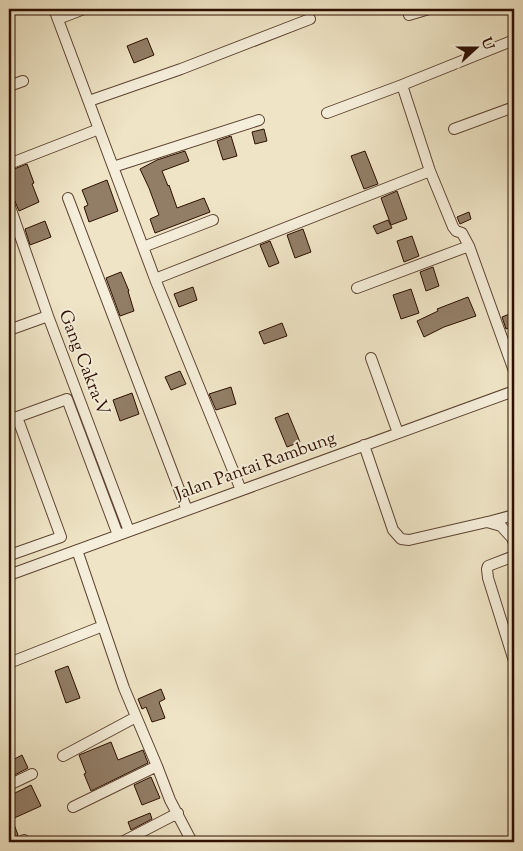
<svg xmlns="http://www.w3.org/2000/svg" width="523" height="851" font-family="'Sorts Mill Goudy',serif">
  <rect width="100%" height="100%" fill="#efe5c6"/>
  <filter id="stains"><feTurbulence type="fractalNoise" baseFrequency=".004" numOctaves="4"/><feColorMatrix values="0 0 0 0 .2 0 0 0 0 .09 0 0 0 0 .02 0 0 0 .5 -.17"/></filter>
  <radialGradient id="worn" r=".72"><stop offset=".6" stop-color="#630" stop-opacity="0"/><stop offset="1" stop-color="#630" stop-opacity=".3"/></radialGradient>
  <path fill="#927e67" stroke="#2d0f01" d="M 147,38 L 154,55 L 134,63 L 127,46 Z
    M 264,129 L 267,141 L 255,144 L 252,132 Z
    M 231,136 L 237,156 L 223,160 L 217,141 Z
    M 185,151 L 189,161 L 162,171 L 168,186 L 169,185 L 177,208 L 204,198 L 210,212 L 155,233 L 150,219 L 159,215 L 149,188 L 140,169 L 157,160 Z
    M 365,151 L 378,184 L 364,189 L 351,156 Z
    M 27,164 L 34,183 L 32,184 L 39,202 L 19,211 L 9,187 L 9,171 Z
    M 107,180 L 118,211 L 89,222 L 84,207 L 88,205 L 82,190 Z
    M 397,191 L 407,219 L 391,225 L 381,198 Z
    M 469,212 L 471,219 L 460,224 L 457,217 Z
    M 388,220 L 392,228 L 377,234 L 373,226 Z
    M 45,221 L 51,237 L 30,245 L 25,229 Z
    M 303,229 L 311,252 L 295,258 L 287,235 Z
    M 412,236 L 419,256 L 404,262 L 397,241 Z
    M 270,241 L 279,263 L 269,267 L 260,245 Z
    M 433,267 L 439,286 L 426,291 L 420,272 Z
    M 121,272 L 129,291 L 128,291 L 134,311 L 120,316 L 106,278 Z
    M 193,287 L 197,300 L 179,307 L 174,294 Z
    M 411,289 L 419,313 L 401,319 L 393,295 Z
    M 468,297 L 476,316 L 444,327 L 424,337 L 417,321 L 438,311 L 437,309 Z
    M 512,313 L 514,319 L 514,326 L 506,329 L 502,317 Z
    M 282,323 L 287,336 L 264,344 L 259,332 Z
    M 180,371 L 186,384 L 171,390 L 165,377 Z
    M 231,387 L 236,404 L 216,410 L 209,394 Z
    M 132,393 L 139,414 L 120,421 L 113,400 Z
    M 288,413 L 300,442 L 287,447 L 275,418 Z
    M 68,666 L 80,698 L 66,703 L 55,671 Z
    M 161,689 L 165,699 L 159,702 L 165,718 L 152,722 L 146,707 L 142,709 L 138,699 Z
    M 111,742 L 118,760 L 143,750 L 148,763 L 91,791 L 84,774 L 86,773 L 79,755 Z
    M 22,755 L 28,768 L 9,778 L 9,762 Z
    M 151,777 L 160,798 L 142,805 L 134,785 Z
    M 31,785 L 41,806 L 12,819 L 18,835 L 14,840 L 9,842 L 9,796 Z
    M 150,813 L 152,819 L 131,830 L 128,822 Z"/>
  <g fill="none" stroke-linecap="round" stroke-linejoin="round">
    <g stroke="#5e4432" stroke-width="12">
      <path id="minor" d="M 54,9 L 155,279 L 241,490
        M 409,15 L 429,9
        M 58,19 L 84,9
        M 402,85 L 430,171 L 453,227 L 456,231 L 462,233 L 469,246 L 514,371
        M 9,86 L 23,81
        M 89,101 L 181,69 L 310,19
        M 327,113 L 402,85 L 514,40
        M 454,129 L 514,107
        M 9,164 L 99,129
        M 113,167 L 259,120
        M 68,198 L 187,510
        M 9,204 L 48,316 L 129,531
        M 143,247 L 213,220
        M 155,279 L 430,171
        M 357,288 L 469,246
        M 9,330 L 48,316
        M 371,358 L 398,433
        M 9,420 L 67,399 L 118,535
        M 364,445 L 393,530 L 401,539 L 409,540 L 487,522 L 501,526 L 512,538 L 514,543
        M 488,522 L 514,515
        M 77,550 L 124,688 L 157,766 L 170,800 L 192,842
        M 9,551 L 10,555 L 61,537 L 17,417
        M 514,556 L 488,566 L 487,569 L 488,578 L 514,661
        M 9,575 L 514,391
        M 9,663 L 103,626
        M 63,756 L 136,717
        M 9,785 L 32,774
        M 73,807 L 157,766
        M 20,842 L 24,840
        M 122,842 L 178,813"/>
    </g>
    <use href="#minor" stroke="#f5eeda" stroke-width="10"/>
  </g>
  <g text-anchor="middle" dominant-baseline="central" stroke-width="4" stroke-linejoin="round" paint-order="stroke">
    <g font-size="18" fill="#2d0f01" stroke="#f5eeda">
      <text transform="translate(83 363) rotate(69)">Gang Cakra-V</text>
      <text transform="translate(256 467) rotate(-20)">Jalan Pantai Rambung</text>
    </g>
  </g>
  <rect width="523" height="851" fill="none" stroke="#efe5c6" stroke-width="30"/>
  <rect x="10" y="10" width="503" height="831" fill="none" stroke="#2d0f01" stroke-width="2.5"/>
  <rect x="15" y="15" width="493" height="821" fill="none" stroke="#2d0f01"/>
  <g transform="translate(476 48) rotate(69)" stroke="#f5eeda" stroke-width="4" paint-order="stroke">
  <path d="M0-4L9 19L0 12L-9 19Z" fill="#2d0f01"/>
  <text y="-8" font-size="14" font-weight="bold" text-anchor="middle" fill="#2d0f01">U</text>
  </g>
  <rect width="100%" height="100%" filter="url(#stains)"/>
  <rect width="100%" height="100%" fill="url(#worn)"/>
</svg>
